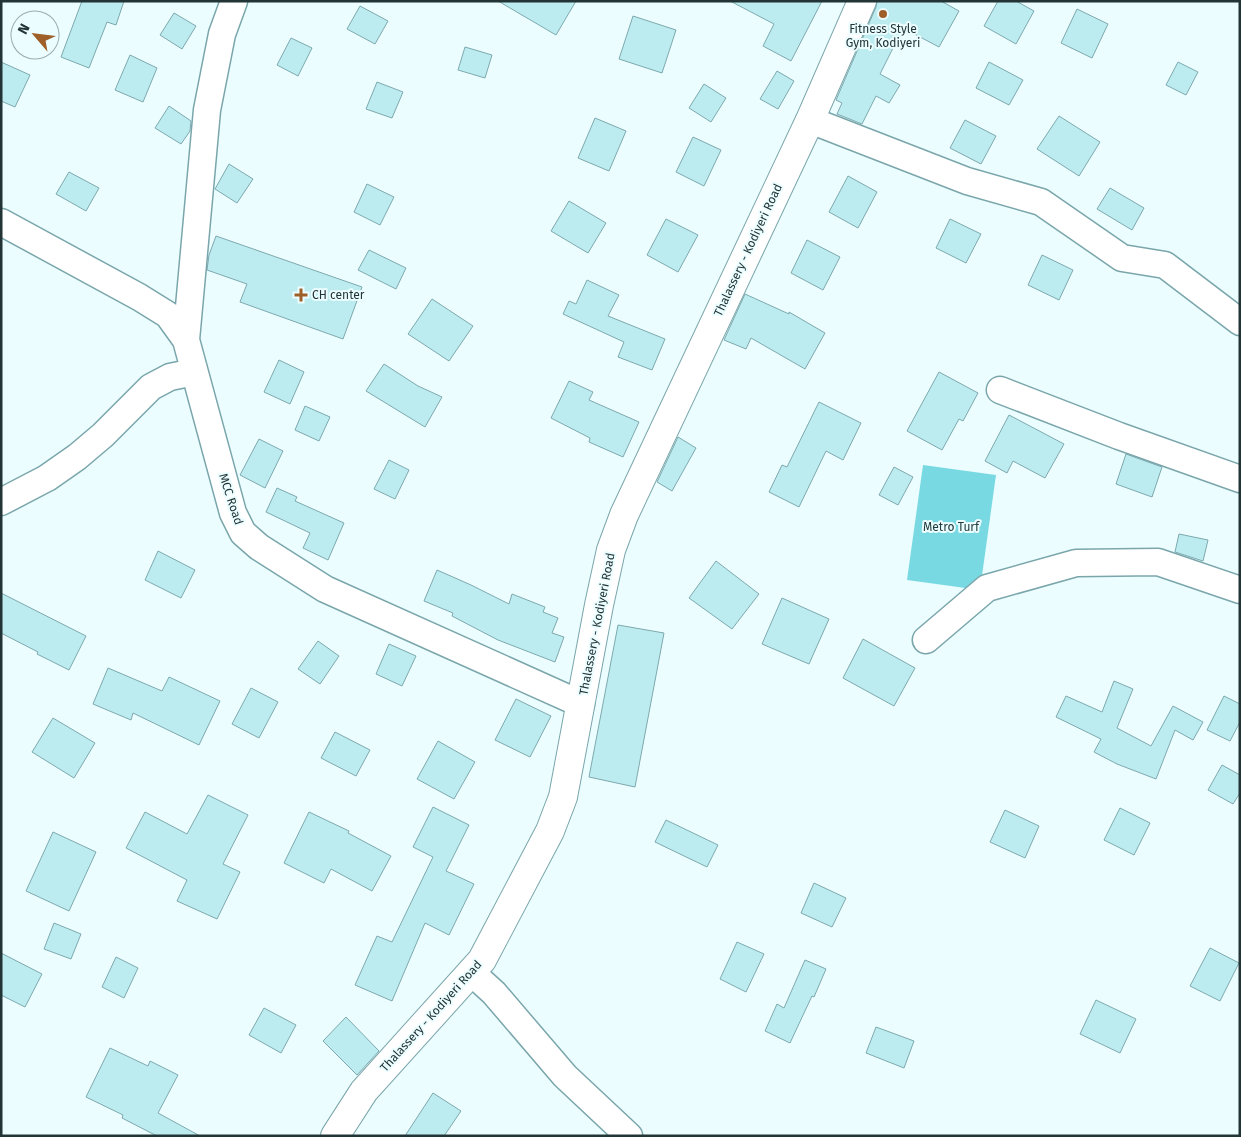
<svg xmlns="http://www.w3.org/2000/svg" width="1241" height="1137" font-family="'Fira Sans',sans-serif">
  <rect width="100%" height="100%" fill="#ebfdff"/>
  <path fill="#79d9e2" d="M 923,465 L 996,475 L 980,590 L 907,580 Z"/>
  <path fill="#bdecf0" stroke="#7da9ae" d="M 82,1 L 124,1 L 116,25 L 107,22 L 89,68 L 61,57 Z
    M 498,1 L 576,1 L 556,35 Z
    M 730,1 L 822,1 L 791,61 L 763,46 L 774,24 Z
    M 877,1 L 941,1 L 959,11 L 939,47 L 903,28 L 880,74 L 900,85 L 889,103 L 876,96 L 862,124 L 837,114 L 842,103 L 836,100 L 876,7 Z
    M 998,1 L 1016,1 L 1034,11 L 1016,44 L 984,26 Z
    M 360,6 L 388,21 L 375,44 L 347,29 Z
    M 1077,9 L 1108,24 L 1092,58 L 1061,43 Z
    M 174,13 L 196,26 L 182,49 L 160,35 Z
    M 633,16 L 676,30 L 662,73 L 619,59 Z
    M 291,38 L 312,48 L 298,76 L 277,65 Z
    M 465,47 L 492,55 L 485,78 L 458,70 Z
    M 130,55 L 157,68 L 143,102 L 115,90 Z
    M 1,62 L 30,75 L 15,107 L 1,101 Z
    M 989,62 L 1023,80 L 1009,105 L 976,88 Z
    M 1178,62 L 1198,72 L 1186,95 L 1166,85 Z
    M 777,71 L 794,81 L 778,109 L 760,99 Z
    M 377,82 L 403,92 L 392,118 L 366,109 Z
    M 704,84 L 726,98 L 711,122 L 689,108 Z
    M 169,106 L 191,121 L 190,131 L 181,144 L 155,128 Z
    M 1059,116 L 1100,142 L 1079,176 L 1037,149 Z
    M 595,118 L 626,131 L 609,171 L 578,158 Z
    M 965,120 L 996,136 L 981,164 L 950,148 Z
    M 693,137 L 721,150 L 704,186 L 676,172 Z
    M 229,164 L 253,179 L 237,203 L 215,189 Z
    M 69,172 L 99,188 L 86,211 L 56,194 Z
    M 848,176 L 877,192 L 858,228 L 829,212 Z
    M 367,184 L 394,197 L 380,225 L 354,212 Z
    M 1110,188 L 1144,208 L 1132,230 L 1097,209 Z
    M 569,201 L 606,223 L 588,253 L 551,231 Z
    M 666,219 L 698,235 L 678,272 L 647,255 Z
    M 950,219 L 981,234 L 966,263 L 936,248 Z
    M 216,236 L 362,287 L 343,339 L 240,302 L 247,284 L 207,270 L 209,255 Z
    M 807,240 L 840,257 L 823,290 L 791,273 Z
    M 369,250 L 406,268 L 396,289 L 358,270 Z
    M 1042,255 L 1073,270 L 1059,300 L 1028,285 Z
    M 587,280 L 619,295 L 608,316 L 665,339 L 652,370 L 618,357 L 624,342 L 563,314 L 569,301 L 576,304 Z
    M 745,294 L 789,314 L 789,312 L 825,333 L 805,369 L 751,338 L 746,349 L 724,340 Z
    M 432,299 L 473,326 L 449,361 L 408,334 Z
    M 279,360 L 304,372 L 290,404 L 264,392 Z
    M 384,364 L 418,386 L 442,397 L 425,427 L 366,391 Z
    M 939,372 L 978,393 L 963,421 L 959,419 L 942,450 L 907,431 Z
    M 569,381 L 593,392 L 589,400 L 639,422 L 623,457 L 589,442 L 590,438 L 551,418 Z
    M 819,402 L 861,423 L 843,460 L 826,451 L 799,507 L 769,492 L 782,465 L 787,467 Z
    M 305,406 L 330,417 L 319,441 L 295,430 Z
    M 1009,415 L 1064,444 L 1045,478 L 1013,461 L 1007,473 L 985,461 Z
    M 678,437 L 696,448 L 672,491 L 657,482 Z
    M 259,439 L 283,451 L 265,488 L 240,475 Z
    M 1126,454 L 1162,467 L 1152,497 L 1116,484 Z
    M 389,460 L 409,470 L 395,499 L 374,489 Z
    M 894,467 L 913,477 L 898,505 L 879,495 Z
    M 277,488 L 297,497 L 295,501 L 344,523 L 328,560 L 303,548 L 310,533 L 266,512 Z
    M 1179,534 L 1208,540 L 1203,561 L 1175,552 Z
    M 158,551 L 195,570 L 181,598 L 145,580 Z
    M 716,561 L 759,594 L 732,629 L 689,598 Z
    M 437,570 L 471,585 L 509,604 L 512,594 L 545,607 L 543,612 L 558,618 L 552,633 L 564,637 L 555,662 L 498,640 L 452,616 L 453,613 L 424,601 Z
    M 1,593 L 86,636 L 69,670 L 37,654 L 38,652 L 1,633 Z
    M 782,598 L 829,619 L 809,664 L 762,644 Z
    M 618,625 L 664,633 L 635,787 L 589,777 Z
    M 863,639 L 915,668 L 894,706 L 843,678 Z
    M 318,641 L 339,656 L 320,684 L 298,669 Z
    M 389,644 L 416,656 L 402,686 L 376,674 Z
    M 108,668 L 162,691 L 169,677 L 220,701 L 199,745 L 133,713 L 131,720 L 93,704 Z
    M 1114,681 L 1133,689 L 1117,728 L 1151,746 L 1173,706 L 1203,722 L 1193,740 L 1175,730 L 1156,779 L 1117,764 L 1094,752 L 1101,739 L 1056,717 L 1066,696 L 1102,712 Z
    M 251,688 L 278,702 L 259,738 L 232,724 Z
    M 1224,696 L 1240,704 L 1240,722 L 1230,741 L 1207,730 Z
    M 516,699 L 551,716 L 530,757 L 495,740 Z
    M 53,718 L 95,743 L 74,778 L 32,752 Z
    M 335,732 L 370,750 L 356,776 L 321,758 Z
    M 438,741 L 475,762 L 454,799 L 417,779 Z
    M 1222,765 L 1240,775 L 1240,793 L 1233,804 L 1208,790 Z
    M 208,795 L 248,815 L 223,864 L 240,872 L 217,919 L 177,901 L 187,880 L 126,848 L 145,812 L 187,834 Z
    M 433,807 L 469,825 L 446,871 L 474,884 L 449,935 L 425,923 L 392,1001 L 355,985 L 377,936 L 392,942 L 433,857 L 413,847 Z
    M 1120,808 L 1150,823 L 1134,855 L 1104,840 Z
    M 1005,810 L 1039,826 L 1025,858 L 990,842 Z
    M 309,812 L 349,831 L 348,833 L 391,856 L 372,891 L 331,869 L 324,883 L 284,863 Z
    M 666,820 L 718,845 L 707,867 L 655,842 Z
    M 53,832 L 96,852 L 69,911 L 26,891 Z
    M 814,883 L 846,898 L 832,927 L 801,913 Z
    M 54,923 L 81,934 L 71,959 L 44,949 Z
    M 737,942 L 764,954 L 746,992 L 720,979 Z
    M 1210,948 L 1239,963 L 1220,1001 L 1190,986 Z
    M 1,953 L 42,974 L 25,1007 L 1,995 Z
    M 116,957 L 138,968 L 124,998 L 102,987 Z
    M 805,960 L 826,969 L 814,997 L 812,996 L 790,1043 L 765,1031 L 777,1004 L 784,1008 Z
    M 1096,1000 L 1136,1019 L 1120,1053 L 1080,1034 Z
    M 264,1008 L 296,1025 L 281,1053 L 249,1035 Z
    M 346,1017 L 379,1051 L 357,1075 L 323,1041 Z
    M 876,1027 L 914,1041 L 904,1068 L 866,1053 Z
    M 110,1048 L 148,1066 L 150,1061 L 178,1075 L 158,1113 L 200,1136 L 157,1136 L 122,1118 L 123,1115 L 86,1097 Z
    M 433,1093 L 461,1111 L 444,1136 L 405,1136 Z"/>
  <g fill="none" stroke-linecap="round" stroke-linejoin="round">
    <g stroke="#7aa6ab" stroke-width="29">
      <path id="street" d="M 810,120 L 967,181 L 1041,202 L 1122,258 L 1165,265 L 1240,322
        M 1,222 L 139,297 L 168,315 L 186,340 L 233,513 L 243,533 L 259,547 L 325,589 L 581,704
        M 186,340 L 207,110 L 222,34 L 234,1
        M 1000,390 L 1119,436 L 1240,479
        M 1,502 L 47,478 L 77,457 L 103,435 L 151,387 L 170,377 L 194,372
        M 926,640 L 987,588 L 1076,563 L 1158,562 L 1240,590
        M 471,972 L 494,993 L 565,1076 L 629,1136"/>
    </g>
    <g stroke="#7aa6ab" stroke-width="30">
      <path id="secondary" d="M 335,1136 L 364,1091 L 482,960 L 550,831 L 563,797 L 599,605 L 611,550 L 624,515 L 810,120 L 862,1"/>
    </g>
    <use href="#street" stroke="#fff" stroke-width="26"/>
    <use href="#secondary" stroke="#fff" stroke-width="28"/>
  </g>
  <g fill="#9f5f29" stroke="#ebfdff" stroke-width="2">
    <circle cx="883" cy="14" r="5"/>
    <path d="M298.5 287.5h5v5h5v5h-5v5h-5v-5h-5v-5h5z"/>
  </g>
  <g text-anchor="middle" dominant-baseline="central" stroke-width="4" stroke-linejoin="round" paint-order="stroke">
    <g font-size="12" fill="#223436" stroke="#ebfdff">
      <text x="883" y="29">Fitness Style<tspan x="883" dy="14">Gym, Kodiyeri</tspan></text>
      <text x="312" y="295" text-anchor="start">CH center</text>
    </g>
    <g font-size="12" fill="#223436" stroke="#ebfdff">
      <text transform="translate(748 250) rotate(-65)">Thalassery - Kodiyeri Road</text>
      <text transform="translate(231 499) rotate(72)">MCC Road</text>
      <text transform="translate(597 624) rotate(-79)">Thalassery - Kodiyeri Road</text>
      <text transform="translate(431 1016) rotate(-48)">Thalassery - Kodiyeri Road</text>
    </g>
    <g font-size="12" fill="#223c3e" stroke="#ebfdff">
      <text x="951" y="527">Metro Turf</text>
    </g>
  </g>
  <rect width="1241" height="1137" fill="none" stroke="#223436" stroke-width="5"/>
  <g transform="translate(35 35) rotate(298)"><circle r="24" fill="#ebfdff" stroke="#9badaf"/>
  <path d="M0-4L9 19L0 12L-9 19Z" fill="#9f5f29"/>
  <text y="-8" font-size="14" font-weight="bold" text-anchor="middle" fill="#223436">N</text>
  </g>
</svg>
